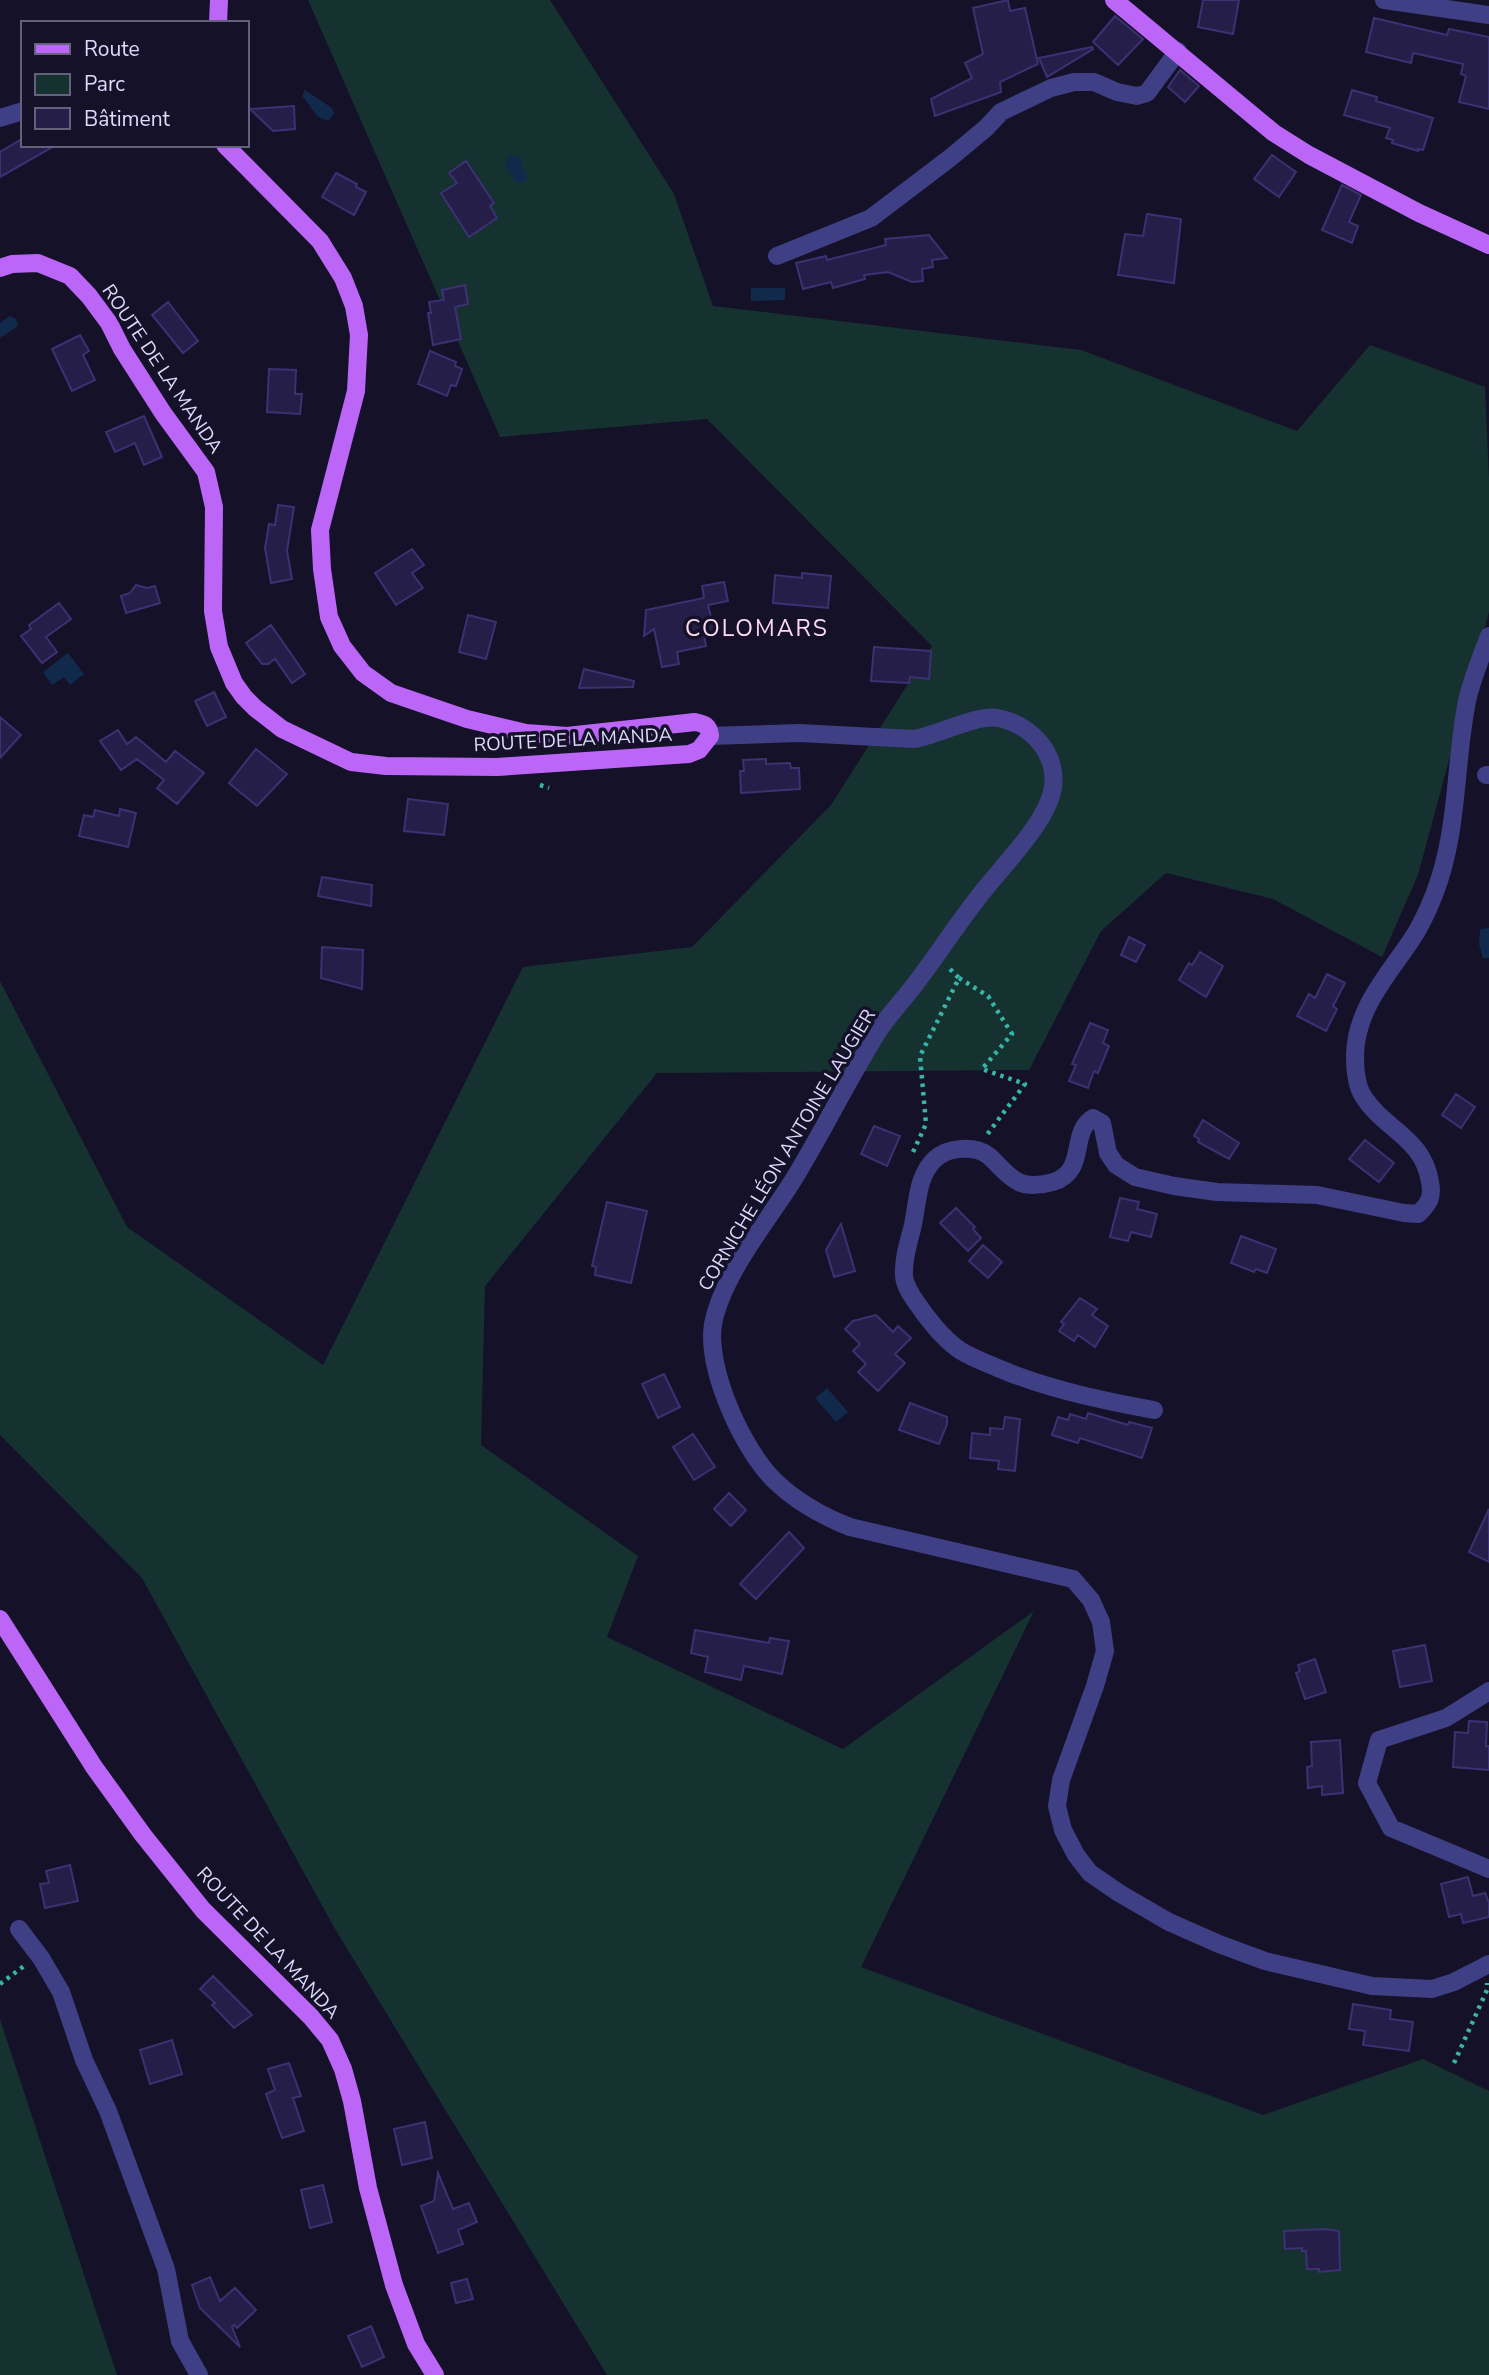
<svg xmlns="http://www.w3.org/2000/svg" width="1489" height="2375" font-family="'Nunito Sans',sans-serif">
  <rect width="100%" height="100%" fill="#141128"/>
  <path fill="#153230" d="M 308,0 L 550,0 L 674,194 L 713,306 L 1081,350 L 1297,431 L 1370,345 L 1485,387 L 1489,478 L 1489,612 L 1418,875 L 1382,957 L 1273,899 L 1166,873 L 1101,931 L 1029,1070 L 657,1073 L 485,1286 L 481,1445 L 638,1556 L 607,1637 L 843,1749 L 1034,1611 L 861,1967 L 1263,2115 L 1423,2059 L 1489,2091 L 1489,2375 L 607,2375 L 335,1929 L 142,1578 L 0,1435 L 0,981 L 127,1227 L 323,1365 L 523,967 L 692,947 L 831,805 L 932,646 L 707,419 L 500,437 Z
    M 0,2019 L 117,2375 L 0,2375 Z"/>
  <path fill="#112a4c" d="M 305,90 L 332,108 L 334,114 L 329,120 C 316,121 311,105 302,96 Z
    M 510,154 L 520,157 L 523,168 L 528,176 L 525,182 L 517,183 L 508,171 L 505,163 Z
    M 751,288 L 785,288 L 785,300 L 751,301 Z
    M 10,316 L 16,319 L 18,326 L 0,338 L 0,323 Z
    M 68,653 L 84,674 L 70,685 L 64,677 L 52,685 L 43,672 Z
    M 1489,928 L 1489,958 L 1483,958 L 1479,944 L 1480,929 Z
    M 827,1388 L 848,1412 L 836,1422 L 815,1398 Z"/>
  <path fill="#251e48" stroke="#3c3173" stroke-width="2" d="M 1008,0 L 1010,11 L 1025,8 L 1038,64 L 1000,82 L 1001,92 L 935,116 L 931,99 L 972,78 L 965,63 L 983,54 L 973,8 Z
    M 1203,0 L 1239,0 L 1233,34 L 1198,27 Z
    M 1115,16 L 1143,39 L 1118,65 L 1093,42 Z
    M 1374,18 L 1447,35 L 1449,29 L 1489,37 L 1489,109 L 1459,102 L 1466,76 L 1461,74 L 1463,64 L 1413,53 L 1411,63 L 1366,52 Z
    M 1092,47 L 1093,49 L 1047,77 L 1039,58 Z
    M 1180,70 L 1199,86 L 1185,102 L 1168,87 Z
    M 1352,90 L 1377,97 L 1376,101 L 1433,118 L 1423,150 L 1418,149 L 1418,151 L 1392,143 L 1393,140 L 1386,138 L 1390,128 L 1344,115 Z
    M 294,106 L 295,129 L 273,131 L 250,109 Z
    M 20,140 L 23,145 L 56,145 L 0,177 L 0,152 Z
    M 1272,155 L 1296,172 L 1279,197 L 1254,179 Z
    M 466,161 L 494,203 L 490,206 L 497,218 L 469,237 L 441,193 L 457,183 L 449,173 Z
    M 336,173 L 357,184 L 356,187 L 366,192 L 354,215 L 322,197 Z
    M 1342,185 L 1361,195 L 1349,222 L 1358,226 L 1352,243 L 1322,230 Z
    M 1147,214 L 1181,219 L 1174,283 L 1118,275 L 1125,234 L 1143,236 Z
    M 929,235 L 947,258 L 932,260 L 933,267 L 922,269 L 923,281 L 912,282 L 888,272 L 864,275 L 865,279 L 833,288 L 831,282 L 803,289 L 796,263 L 826,256 L 827,260 L 886,245 L 885,239 Z
    M 465,285 L 468,304 L 455,307 L 461,339 L 433,345 L 428,313 L 431,313 L 429,302 L 444,300 L 442,290 Z
    M 168,302 L 198,341 L 183,353 L 152,315 Z
    M 80,335 L 89,351 L 83,355 L 95,380 L 72,391 L 52,349 Z
    M 430,351 L 456,362 L 455,366 L 462,369 L 456,386 L 451,385 L 447,396 L 418,384 Z
    M 269,369 L 296,370 L 295,394 L 302,394 L 300,414 L 267,412 Z
    M 144,416 L 162,457 L 144,465 L 135,443 L 115,452 L 106,432 Z
    M 278,505 L 294,507 L 287,551 L 292,579 L 271,583 L 265,548 L 269,524 L 275,525 Z
    M 412,549 L 424,565 L 412,573 L 423,588 L 396,605 L 375,573 Z
    M 802,573 L 831,576 L 828,608 L 773,603 L 775,575 L 802,578 Z
    M 724,582 L 728,601 L 708,605 L 715,633 L 704,635 L 706,646 L 677,652 L 679,664 L 662,667 L 654,629 L 644,636 L 646,610 L 704,598 L 702,586 Z
    M 136,585 L 147,588 L 155,586 L 160,603 L 126,613 L 121,596 L 130,593 Z
    M 59,603 L 71,619 L 46,637 L 57,652 L 42,663 L 21,636 L 31,629 L 29,625 Z
    M 468,615 L 496,622 L 486,659 L 459,652 Z
    M 271,625 L 305,674 L 292,683 L 275,659 L 268,664 L 262,664 L 246,643 Z
    M 874,647 L 931,651 L 929,679 L 910,677 L 909,683 L 871,681 Z
    M 584,669 L 634,681 L 633,687 L 579,688 Z
    M 214,692 L 226,717 L 207,726 L 195,701 Z
    M 0,717 L 21,735 L 0,758 Z
    M 118,730 L 127,744 L 136,737 L 166,762 L 175,751 L 204,773 L 177,804 L 157,788 L 164,780 L 137,759 L 121,770 L 100,741 Z
    M 256,749 L 287,774 L 257,806 L 229,783 Z
    M 766,759 L 766,764 L 790,763 L 791,768 L 799,768 L 800,789 L 741,793 L 740,771 L 744,771 L 743,760 Z
    M 408,799 L 448,804 L 444,835 L 404,831 Z
    M 120,809 L 136,813 L 128,847 L 79,836 L 84,815 L 93,817 L 95,810 L 119,816 Z
    M 322,877 L 372,885 L 371,906 L 318,896 Z
    M 1129,937 L 1145,945 L 1136,962 L 1121,955 Z
    M 322,947 L 363,950 L 362,989 L 321,978 Z
    M 1200,952 L 1223,966 L 1206,997 L 1179,980 L 1189,963 L 1192,965 Z
    M 1327,974 L 1345,983 L 1333,1006 L 1337,1009 L 1326,1031 L 1297,1016 L 1309,994 L 1315,998 Z
    M 1090,1023 L 1108,1030 L 1103,1043 L 1109,1046 L 1098,1073 L 1094,1071 L 1088,1088 L 1069,1081 L 1076,1065 L 1072,1064 Z
    M 1456,1094 L 1475,1107 L 1461,1128 L 1442,1115 Z
    M 1203,1120 L 1239,1143 L 1229,1159 L 1198,1142 L 1199,1139 L 1194,1136 Z
    M 874,1126 L 900,1136 L 887,1166 L 861,1154 Z
    M 1365,1140 L 1394,1163 L 1379,1182 L 1349,1159 Z
    M 1120,1198 L 1139,1202 L 1137,1209 L 1157,1214 L 1151,1237 L 1131,1232 L 1128,1241 L 1110,1237 Z
    M 607,1202 L 647,1211 L 631,1283 L 595,1275 L 596,1267 L 592,1266 Z
    M 956,1208 L 975,1227 L 973,1229 L 981,1238 L 968,1251 L 940,1223 Z
    M 841,1224 L 855,1271 L 834,1277 L 826,1250 Z
    M 1241,1236 L 1276,1249 L 1267,1273 L 1256,1269 L 1254,1272 L 1231,1263 Z
    M 983,1245 L 1002,1262 L 988,1278 L 969,1261 Z
    M 1080,1298 L 1097,1309 L 1092,1315 L 1108,1326 L 1095,1347 L 1078,1335 L 1074,1341 L 1059,1331 L 1064,1324 L 1061,1322 Z
    M 876,1315 L 893,1332 L 898,1326 L 911,1338 L 895,1354 L 905,1363 L 878,1391 L 858,1372 L 866,1364 L 853,1351 L 860,1344 L 845,1329 L 853,1321 Z
    M 664,1374 L 680,1407 L 658,1418 L 642,1384 Z
    M 910,1403 L 947,1417 L 947,1424 L 939,1444 L 899,1430 Z
    M 1088,1413 L 1128,1425 L 1129,1422 L 1152,1428 L 1142,1458 L 1080,1438 L 1078,1443 L 1052,1435 L 1058,1417 L 1068,1420 L 1070,1414 L 1086,1419 Z
    M 1005,1417 L 1020,1419 L 1015,1471 L 998,1469 L 999,1461 L 970,1458 L 972,1433 L 990,1435 L 990,1428 L 1003,1429 Z
    M 693,1434 L 715,1467 L 694,1480 L 673,1447 Z
    M 729,1493 L 746,1510 L 731,1526 L 714,1509 Z
    M 1489,1509 L 1489,1562 L 1469,1552 Z
    M 789,1532 L 804,1548 L 756,1599 L 740,1584 Z
    M 695,1630 L 769,1643 L 770,1638 L 789,1641 L 782,1674 L 744,1666 L 741,1680 L 705,1672 L 708,1657 L 691,1653 Z
    M 1425,1645 L 1432,1681 L 1400,1687 L 1393,1651 Z
    M 1315,1659 L 1326,1692 L 1305,1699 L 1296,1673 L 1300,1671 L 1298,1665 Z
    M 1469,1721 L 1487,1722 L 1486,1746 L 1489,1746 L 1489,1770 L 1453,1767 L 1455,1732 L 1468,1733 Z
    M 1340,1740 L 1343,1793 L 1322,1795 L 1322,1786 L 1308,1788 L 1307,1767 L 1312,1766 L 1311,1742 Z
    M 70,1865 L 78,1901 L 45,1908 L 40,1884 L 49,1883 L 46,1871 Z
    M 1468,1877 L 1473,1896 L 1485,1893 L 1489,1903 L 1489,1917 L 1463,1923 L 1461,1914 L 1449,1917 L 1441,1884 Z
    M 213,1976 L 252,2015 L 234,2028 L 212,2005 L 215,2003 L 200,1989 Z
    M 1353,2004 L 1391,2010 L 1390,2019 L 1413,2022 L 1409,2051 L 1363,2045 L 1365,2031 L 1349,2029 Z
    M 172,2040 L 182,2074 L 150,2084 L 140,2050 Z
    M 289,2063 L 301,2096 L 293,2098 L 304,2131 L 282,2138 L 266,2094 L 275,2090 L 268,2069 Z
    M 425,2122 L 432,2158 L 402,2165 L 394,2129 Z
    M 438,2173 L 453,2209 L 469,2203 L 477,2222 L 458,2230 L 463,2244 L 438,2253 L 421,2206 L 434,2201 Z
    M 323,2185 L 332,2222 L 310,2228 L 301,2190 Z
    M 1325,2229 L 1339,2231 L 1340,2270 L 1319,2272 L 1319,2269 L 1307,2269 L 1306,2251 L 1302,2251 L 1302,2248 L 1285,2249 L 1284,2231 Z
    M 210,2277 L 220,2301 L 235,2288 L 256,2310 L 237,2328 L 234,2325 L 232,2327 L 240,2347 L 200,2308 L 192,2285 Z
    M 467,2279 L 473,2299 L 456,2303 L 451,2283 Z
    M 371,2326 L 384,2357 L 362,2367 L 348,2336 Z"/>
  <g fill="none" stroke-linecap="round" stroke-linejoin="round">
    <path stroke="#36b6a9" stroke-width="4.5" stroke-dasharray="3.5 5" stroke-linecap="butt" d="M 540,785 L 549,788
      M 959,978 L 988,996 L 1012,1034 L 982,1069 L 1025,1084 L 986,1136
      M 913,1152 L 926,1124 L 920,1056 L 959,978 L 948,967
      M 0,1984 L 24,1966
      M 1454,2063 L 1487,1990 L 1487,1983"/>
    <path stroke="#3f3f85" stroke-width="18" d="M 1384,0 L 1489,15
      M 0,118 L 23,111
      M 777,256 L 871,218 L 950,158 L 986,128 L 1001,112 L 1051,88 L 1074,82 L 1094,82 L 1117,92 L 1137,96 L 1147,93 L 1178,51
      M 710,736 L 799,733 L 914,739 C 938,735 977,714 998,718 C 1031,725 1057,752 1053,787 C 1048,823 999,869 977,899 C 957,925 939,952 919,979 C 907,996 891,1012 879,1030 C 848,1079 823,1132 792,1182 C 766,1223 722,1276 713,1324 C 706,1369 743,1451 776,1482 C 798,1503 822,1516 850,1527 L 1073,1579 L 1091,1600 L 1101,1622 L 1105,1651 L 1095,1686 L 1061,1780 L 1057,1806 L 1063,1830 L 1076,1855 L 1090,1873 L 1119,1893 L 1169,1922 L 1219,1944 L 1265,1961 L 1372,1986 L 1432,1989 L 1454,1982 L 1489,1964
      M 1486,775 L 1489,775
      M 1154,1410 C 1105,1401 1057,1391 1010,1373 C 994,1366 976,1360 961,1351 C 946,1341 931,1323 921,1309 C 914,1299 905,1288 904,1276 C 903,1260 908,1244 912,1229 C 918,1205 916,1177 935,1159 C 948,1147 975,1145 989,1156 C 998,1164 1006,1175 1017,1181 C 1026,1187 1043,1185 1053,1182 C 1088,1171 1069,1132 1093,1118 L 1102,1123 L 1108,1153 L 1116,1165 L 1135,1177 L 1174,1186 L 1217,1192 L 1317,1195 L 1404,1213 L 1418,1214 C 1429,1204 1433,1197 1430,1182 C 1423,1137 1384,1130 1363,1096 C 1356,1085 1355,1068 1355,1055 C 1356,1010 1386,977 1410,942 C 1420,928 1428,910 1434,895 C 1459,831 1454,767 1467,701 C 1472,679 1481,657 1489,636
      M 1489,1691 L 1446,1718 L 1379,1740 L 1367,1783 L 1391,1828 L 1489,1869
      M 19,1929 L 41,1958 L 61,1992 L 84,2060 L 108,2111 L 166,2269 L 180,2341 L 199,2375"/>
    <path stroke="#bc66f8" stroke-width="18" d="M 1114,0 L 1274,133 L 1309,155 L 1419,213 L 1489,245
      M 218,23 L 219,0
      M 0,268 L 12,264 L 38,263 L 70,276 L 89,296 L 109,323 L 122,349 L 163,413 L 206,472 L 214,507 L 213,611 L 219,647 L 234,683 L 244,697 L 255,708 L 282,729 L 351,762 L 386,766 L 497,767 L 689,754 L 699,750 L 710,736 C 709,726 705,724 695,722 L 567,736 L 526,733 L 467,719 L 391,693 L 363,673 L 342,646 L 329,617 L 322,569 L 320,530 L 356,391 L 359,335 L 354,306 L 343,278 L 320,241 L 225,145
      M 0,1619 L 94,1767 L 143,1835 L 203,1910 L 311,2017 L 330,2040 L 343,2069 L 352,2101 L 368,2188 L 394,2285 L 416,2344 L 435,2375"/>
  </g>
  <g text-anchor="middle" dominant-baseline="central" stroke-width="7" stroke-linejoin="round" paint-order="stroke">
    <g font-size="19" fill="#dddafd" stroke="#141128">
      <text transform="translate(162 369) rotate(56)">ROUTE DE LA MANDA</text>
      <text transform="translate(573 740) rotate(-3)">ROUTE DE LA MANDA</text>
      <text transform="translate(787 1150) rotate(-59)">CORNICHE LÉON ANTOINE LAUGIER</text>
      <text transform="translate(268 1943) rotate(47)">ROUTE DE LA MANDA</text>
    </g>
    <g font-size="23" letter-spacing="2" fill="#fddcf3" stroke="#141128">
      <text x="757" y="628">COLOMARS</text>
    </g>
  </g>
  <rect x="21" y="21" width="228" height="126" fill="#141128" stroke="#64617d" stroke-width="2"/>
  <rect x="35" y="44" width="35" height="10" fill="#bc66f8" stroke="#64617d" stroke-width="2"/>
  <text x="84" y="56" font-size="21" fill="#dddafd">Route</text>
  <rect x="35" y="74" width="35" height="21" fill="#153230" stroke="#64617d" stroke-width="2"/>
  <text x="84" y="91" font-size="21" fill="#dddafd">Parc</text>
  <rect x="35" y="108" width="35" height="21" fill="#251e48" stroke="#64617d" stroke-width="2"/>
  <text x="84" y="126" font-size="21" fill="#dddafd">Bâtiment</text>
</svg>
